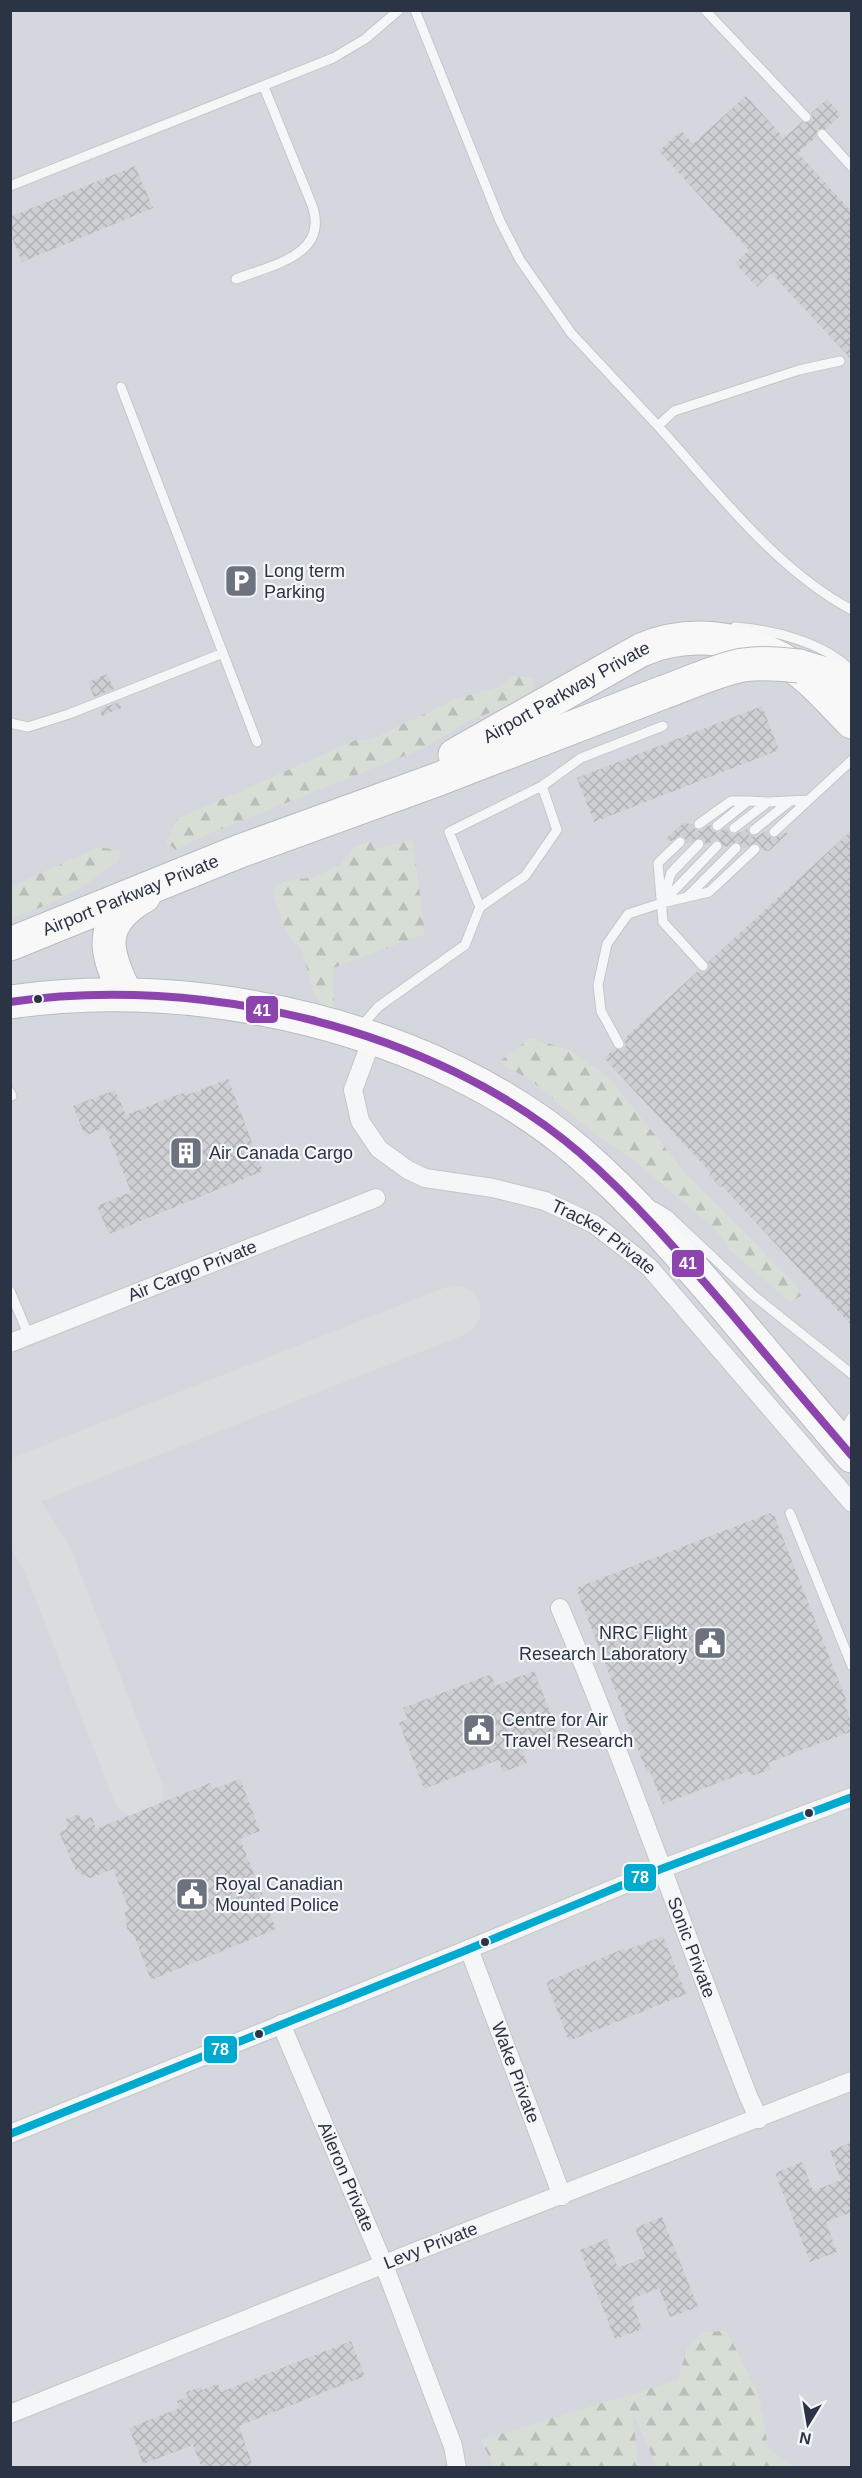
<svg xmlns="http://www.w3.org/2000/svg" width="862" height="2478" font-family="Arial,sans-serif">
  <defs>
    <pattern id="forest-firs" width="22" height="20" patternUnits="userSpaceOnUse" patternTransform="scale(1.5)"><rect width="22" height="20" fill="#d6ded6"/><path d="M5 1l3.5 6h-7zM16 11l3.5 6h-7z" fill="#b8bfb9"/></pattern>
    <pattern id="building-cross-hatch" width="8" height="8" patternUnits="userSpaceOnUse" patternTransform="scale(1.5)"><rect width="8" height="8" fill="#ced0d3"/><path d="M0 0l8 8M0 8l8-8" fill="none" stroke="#b1b3b6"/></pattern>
  </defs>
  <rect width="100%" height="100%" fill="#e6e8ea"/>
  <path fill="#d4d7dd" d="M 10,11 L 851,11 L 851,2467 L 11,2467 Z"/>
  <path fill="url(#forest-firs)" d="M 514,675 L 533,678 L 535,684 L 530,696 L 469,721 L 424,748 L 198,838 L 176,850 L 166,842 L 177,819 L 356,740 L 370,740 L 458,698 L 499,687 Z
    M 370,840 L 374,849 L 413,840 L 425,934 L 333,968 L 334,1011 L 322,1004 L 314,994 L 302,951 L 286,932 L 272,890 L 284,881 L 315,877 L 341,864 L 352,849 Z
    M 98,847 L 121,851 L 118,862 C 107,867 101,874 91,881 C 76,892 29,914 11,918 L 11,887 Z
    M 530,1038 L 570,1050 L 609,1078 L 689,1177 L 795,1284 L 801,1296 L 790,1302 L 731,1251 L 715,1229 L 631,1158 L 596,1135 L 533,1082 L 499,1062 Z
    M 727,2331 L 760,2398 L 768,2448 L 792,2465 L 791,2467 L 657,2467 L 633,2413 L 638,2467 L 494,2467 L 481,2440 L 678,2380 L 687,2348 L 704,2332 Z"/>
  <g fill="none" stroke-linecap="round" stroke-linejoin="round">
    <path stroke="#dadcde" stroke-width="51" d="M 10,1486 L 455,1311
      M 10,1506 L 21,1517 L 47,1558 L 138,1792"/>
  </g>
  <path fill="url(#building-cross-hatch)" d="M 746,96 L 784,138 L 802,122 L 810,122 L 813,118 L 811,113 L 827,99 L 841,115 L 826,129 L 817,129 L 816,137 L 798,153 L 852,212 L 852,360 L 771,273 L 757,287 L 735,263 L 749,250 L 659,151 L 681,131 L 693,144 Z
    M 135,166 L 153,208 L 22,262 L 10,233 L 10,217 Z
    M 107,674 L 114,689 L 94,697 L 88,682 Z
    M 119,702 L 121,708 L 102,716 L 100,709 Z
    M 762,706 L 779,750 L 594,822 L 577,778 Z
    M 683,823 L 692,824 L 694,828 L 699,831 L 710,825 L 712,831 L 717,833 L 727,827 L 729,833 L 734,835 L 747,829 L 749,835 L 754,837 L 767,831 L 769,836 L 773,839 L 783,833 L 788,833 L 769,851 L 762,850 L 760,845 L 756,842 L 746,848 L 743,848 L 737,841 L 728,847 L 724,846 L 718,839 L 706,845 L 704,840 L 700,837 L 691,843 L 687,843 L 685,838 L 681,835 L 671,841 L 664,840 Z
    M 852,830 L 852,1326 L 722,1186 L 720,1187 L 709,1175 L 711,1173 L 604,1058 L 614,1049 L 623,1050 L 626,1045 L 624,1039 L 698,971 L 704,973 L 708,971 L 708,962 Z
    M 228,1079 L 263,1171 L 109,1234 L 97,1206 L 131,1192 L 105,1127 L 85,1136 L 73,1106 L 115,1090 L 126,1115 L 185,1092 L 187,1095 Z
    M 770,1513 L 772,1516 L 774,1515 L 847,1702 L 844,1703 L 852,1723 L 852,1731 L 768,1763 L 771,1769 L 761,1773 L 751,1776 L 749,1771 L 663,1804 L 650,1772 L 647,1773 L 576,1588 Z
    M 534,1671 L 560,1737 L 522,1751 L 527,1763 L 503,1772 L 498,1760 L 424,1789 L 399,1723 L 408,1719 L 403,1708 L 491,1674 L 495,1686 Z
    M 240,1779 L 260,1831 L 240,1839 L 276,1929 L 151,1980 L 135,1938 L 127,1929 L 125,1912 L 129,1910 L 113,1869 L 90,1878 L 76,1871 L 59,1832 L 67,1829 L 66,1819 L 79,1814 L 82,1821 L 92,1817 L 96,1829 L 210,1783 L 213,1789 Z
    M 663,1936 L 686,1994 L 569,2041 L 546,1982 L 623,1949 L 624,1951 Z
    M 852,2142 L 852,2212 L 826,2222 L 837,2252 L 810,2262 L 775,2173 L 802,2162 L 813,2191 L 841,2180 L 830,2151 Z
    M 662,2217 L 698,2307 L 670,2317 L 659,2288 L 631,2299 L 642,2329 L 615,2339 L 580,2250 L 607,2239 L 618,2268 L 646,2257 L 635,2228 Z
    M 351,2341 L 365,2376 L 239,2426 L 252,2464 L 242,2468 L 202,2468 L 193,2445 L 143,2464 L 129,2428 L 179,2408 L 177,2401 L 188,2397 L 186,2392 L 201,2387 L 202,2390 L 218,2384 L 221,2392 Z"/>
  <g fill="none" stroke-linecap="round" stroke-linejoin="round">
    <g stroke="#c4c6c8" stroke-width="11">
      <path id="lane" d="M 415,10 L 500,221 L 520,260 L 571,333 L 658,426 L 674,411 L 799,370 L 840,361
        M 705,10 L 806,117
        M 822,134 L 852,167
        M 10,186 L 333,58 L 365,39 L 399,10
        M 236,279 C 272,265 330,255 312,205 L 264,87
        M 121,387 L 257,742
        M 658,426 C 715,489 776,570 852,610
        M 735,627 C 773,630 822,642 850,669
        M 10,723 L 28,727 L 69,714 L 223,653
        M 542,786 L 581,758 L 663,726
        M 699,824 L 731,801 L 748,801
        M 717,826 L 748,801 L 768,802
        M 734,828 L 768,802 L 808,800
        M 754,830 L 789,802
        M 774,832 L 852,760
        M 680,842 L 658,863 L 663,922 L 703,966
        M 664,897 L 671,873 L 699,844
        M 687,897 L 736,848
        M 662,903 L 717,846
        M 359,1029 L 378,1007 L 465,945 L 480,907 L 525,876 L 557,830 L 542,786 L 449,832 L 480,907
        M 619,1044 L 601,1011 L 598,985 L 607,944 L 628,914 L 662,903 L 709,892 L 755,849
        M 10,1092 L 12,1096
        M 655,1207 L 668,1215 L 753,1295 L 852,1374
        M 10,1291 L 29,1336
        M 842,1433 L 852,1417
        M 790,1513 L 852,1666"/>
    </g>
    <g stroke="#c4c6c8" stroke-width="20">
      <g id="street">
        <path id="s1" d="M 372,1039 L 353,1090 L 360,1121 L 379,1149 L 408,1170 L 425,1178 L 493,1188 L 545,1201 L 594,1224 L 649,1267 L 852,1503"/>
        <path id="s2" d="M 10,1343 L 376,1198"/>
        <path id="s3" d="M 560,1608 C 628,1769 685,1935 749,2098 L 759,2119"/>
        <path id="s4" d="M 469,1949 L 562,2196"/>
        <path id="s5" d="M 281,2024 L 384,2265 L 453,2446 L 457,2468"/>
        <path d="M 10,2134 L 469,1949 L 661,1869 L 852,1797"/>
        <path id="s6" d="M 10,2414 L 422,2249 L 852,2081"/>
      </g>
    </g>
    <g stroke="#b8bbbf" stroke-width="35">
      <g id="highway">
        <path d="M 799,666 L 852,682"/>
        <path id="s7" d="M 455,755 L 641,650 C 690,629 746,637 791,665 C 814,680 833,703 852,722"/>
        <path id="s8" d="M 10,944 L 240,851 L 436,780 L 664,692"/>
        <path d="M 126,994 C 105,953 96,923 144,896"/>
        <path d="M 10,1002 C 198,974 434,1027 580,1153 C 635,1201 682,1256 730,1312 C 770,1360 811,1408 852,1456"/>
      </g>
    </g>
    <use href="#lane" stroke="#f5f6f7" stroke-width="9"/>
    <use href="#street" stroke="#f5f6f7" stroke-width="18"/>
    <use href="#highway" stroke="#f8f8f8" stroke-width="33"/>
    <g stroke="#b8bbbf" stroke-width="35" stroke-linecap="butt">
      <path id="highway-bridge" d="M 664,692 C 690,683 716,670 743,665 C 762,662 781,664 799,666"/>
    </g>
    <use href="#highway-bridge" stroke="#f8f8f8" stroke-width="33"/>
    <g stroke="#f4f6f9" stroke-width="12">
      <path id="bus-1" d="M 10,2134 L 469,1949 L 661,1869 L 852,1797"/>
    </g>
    <g stroke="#f4f6f9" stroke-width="12">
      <path id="bus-2" d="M 10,1002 C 198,974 434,1027 580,1153 C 635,1201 682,1256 730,1312 C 770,1360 811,1408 852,1456"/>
    </g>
    <use href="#bus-1" stroke="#00a9ce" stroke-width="8"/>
    <use href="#bus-2" stroke="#8e44ad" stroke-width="8"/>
  </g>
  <defs>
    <g id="parking-square" transform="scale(1.725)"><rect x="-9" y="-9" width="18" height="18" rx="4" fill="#6c737f" stroke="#f4f6f9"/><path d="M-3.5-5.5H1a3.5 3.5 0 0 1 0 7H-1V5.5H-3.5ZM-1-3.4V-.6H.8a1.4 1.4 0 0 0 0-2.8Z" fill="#fff"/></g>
    <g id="building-square" transform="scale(1.725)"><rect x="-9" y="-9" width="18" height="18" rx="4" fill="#6c737f" stroke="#f4f6f9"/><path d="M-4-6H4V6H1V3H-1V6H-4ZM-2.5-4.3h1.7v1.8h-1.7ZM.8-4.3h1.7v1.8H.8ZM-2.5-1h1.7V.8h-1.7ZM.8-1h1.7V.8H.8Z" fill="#fff"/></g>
    <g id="civic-square" transform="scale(1.725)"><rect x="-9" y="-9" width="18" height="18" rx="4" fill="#6c737f" stroke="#f4f6f9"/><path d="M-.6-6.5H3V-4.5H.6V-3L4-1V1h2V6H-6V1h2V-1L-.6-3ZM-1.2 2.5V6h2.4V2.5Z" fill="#fff"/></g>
  </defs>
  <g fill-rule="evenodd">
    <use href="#parking-square" x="241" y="581"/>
    <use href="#building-square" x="186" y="1153"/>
    <use href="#civic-square" x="710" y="1643"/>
    <use href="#civic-square" x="479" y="1730"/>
    <use href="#civic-square" x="192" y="1894"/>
  </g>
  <g fill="#2b3445" stroke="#f4f6f9" stroke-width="2">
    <circle cx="38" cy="999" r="5"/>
    <circle cx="809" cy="1813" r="5"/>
    <circle cx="485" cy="1942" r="5"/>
    <circle cx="259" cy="2034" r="5"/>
  </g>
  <g text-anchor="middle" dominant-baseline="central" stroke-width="4.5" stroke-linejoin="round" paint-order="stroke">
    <g font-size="18" fill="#2b3445" stroke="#f4f6f9" text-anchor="start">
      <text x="264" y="571">Long term<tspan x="264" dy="21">Parking</tspan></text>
      <text x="209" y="1153">Air Canada Cargo</text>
      <text x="687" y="1633" text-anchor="end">NRC Flight<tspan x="687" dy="21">Research Laboratory</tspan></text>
      <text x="502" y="1720">Centre for Air<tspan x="502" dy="21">Travel Research</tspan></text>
      <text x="215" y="1884">Royal Canadian<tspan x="215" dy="21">Mounted Police</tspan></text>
    </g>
    <g font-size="18" fill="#2b3445" stroke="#f4f6f9">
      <text stroke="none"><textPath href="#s7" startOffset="128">Airport Parkway Private</textPath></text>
      <text stroke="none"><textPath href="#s8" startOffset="130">Airport Parkway Private</textPath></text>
      <text stroke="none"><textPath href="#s1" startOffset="366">Tracker Private</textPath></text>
      <text stroke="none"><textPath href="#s2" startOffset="196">Air Cargo Private</textPath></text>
      <text stroke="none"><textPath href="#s3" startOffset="364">Sonic Private</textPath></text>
      <text stroke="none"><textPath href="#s4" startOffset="132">Wake Private</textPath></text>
      <text stroke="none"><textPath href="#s5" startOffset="166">Aileron Private</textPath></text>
      <text stroke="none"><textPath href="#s6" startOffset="453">Levy Private</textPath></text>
    </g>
  </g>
  <g stroke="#f4f6f9" stroke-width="2">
    <rect x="245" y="995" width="34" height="29" rx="6" fill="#8e44ad"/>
    <rect x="671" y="1249" width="34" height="29" rx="6" fill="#8e44ad"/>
    <rect x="623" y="1863" width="34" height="29" rx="6" fill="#00a9ce"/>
    <rect x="203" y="2035" width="35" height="29" rx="6" fill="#00a9ce"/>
  </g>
  <g font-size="16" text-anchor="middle" font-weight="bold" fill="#fff">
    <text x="262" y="1016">41</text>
    <text x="688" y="1269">41</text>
    <text x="640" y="1883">78</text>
    <text x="220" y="2055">78</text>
  </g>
  <rect width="862" height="2478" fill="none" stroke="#2b3445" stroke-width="24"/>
  <g transform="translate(808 2424) rotate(191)" stroke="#f4f6f9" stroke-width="4.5" paint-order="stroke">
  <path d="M0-4.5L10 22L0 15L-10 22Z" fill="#2b3445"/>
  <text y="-9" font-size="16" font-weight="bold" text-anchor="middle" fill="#2b3445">N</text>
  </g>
</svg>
